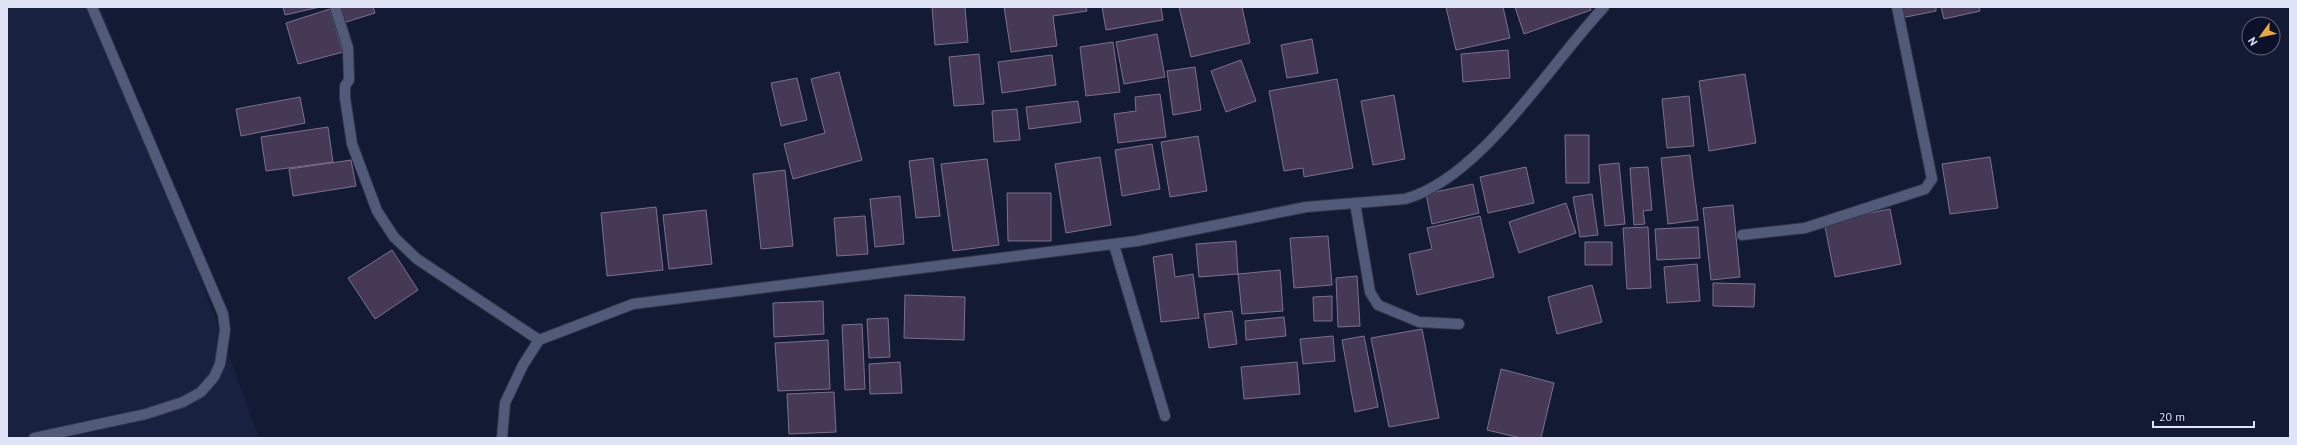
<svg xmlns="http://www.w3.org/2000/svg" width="2297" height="445" font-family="'PT Sans',sans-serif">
  <rect width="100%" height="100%" fill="#131b34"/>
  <path fill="#192141" d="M 7,7 L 101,7 L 259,438 L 7,438 Z"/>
  <path fill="#453956" stroke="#7d708f" d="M 283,7 L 320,7 L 285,15 Z
    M 339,7 L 373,7 L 375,13 L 343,23 Z
    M 932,7 L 965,7 L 968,42 L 935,45 Z
    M 1004,7 L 1086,7 L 1087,11 L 1053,16 L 1057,46 L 1011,52 Z
    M 1102,7 L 1161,7 L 1163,20 L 1106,30 Z
    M 1179,7 L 1242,7 L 1250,43 L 1191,57 Z
    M 1446,7 L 1503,7 L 1510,38 L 1456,50 Z
    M 1515,7 L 1590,7 L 1591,10 L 1524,34 Z
    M 1899,7 L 1936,7 L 1936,11 L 1901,18 Z
    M 1941,7 L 1979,7 L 1980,11 L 1944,19 Z
    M 330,9 L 343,52 L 298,64 L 286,23 Z
    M 1157,34 L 1165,77 L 1124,84 L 1116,42 Z
    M 1312,39 L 1318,73 L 1287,78 L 1281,45 Z
    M 1113,42 L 1120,92 L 1086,96 L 1080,47 Z
    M 1508,50 L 1510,78 L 1463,82 L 1461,54 Z
    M 979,54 L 984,104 L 954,106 L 949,57 Z
    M 1052,55 L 1056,85 L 1002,93 L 998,62 Z
    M 1241,60 L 1256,101 L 1226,112 L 1211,71 Z
    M 1195,67 L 1201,110 L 1173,115 L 1167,71 Z
    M 839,72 L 862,160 L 793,179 L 784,144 L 825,133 L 811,79 Z
    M 1745,74 L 1756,143 L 1709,151 L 1699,81 Z
    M 797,78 L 807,120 L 781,126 L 771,83 Z
    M 1337,79 L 1353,168 L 1304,177 L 1303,168 L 1284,171 L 1269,91 Z
    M 1160,94 L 1166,137 L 1118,143 L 1114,114 L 1136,111 L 1135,97 Z
    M 1394,95 L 1405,159 L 1373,165 L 1361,101 Z
    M 1689,96 L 1694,146 L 1667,148 L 1662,99 Z
    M 300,97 L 305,123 L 241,136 L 236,109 Z
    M 1078,101 L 1081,122 L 1029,129 L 1026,107 Z
    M 1017,109 L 1020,140 L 994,142 L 992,111 Z
    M 328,127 L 333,162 L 266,171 L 261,137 Z
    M 1565,135 L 1589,135 L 1589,183 L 1566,183 Z
    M 1198,136 L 1207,191 L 1170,197 L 1161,142 Z
    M 1152,144 L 1160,189 L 1122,196 L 1115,150 Z
    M 1690,155 L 1698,220 L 1668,224 L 1661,158 Z
    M 1100,157 L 1111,225 L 1066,233 L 1055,164 Z
    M 1990,157 L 1998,208 L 1950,214 L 1942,164 Z
    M 933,158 L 940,216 L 916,218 L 909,161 Z
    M 987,159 L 999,245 L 953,251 L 941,164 Z
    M 351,160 L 356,186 L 293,196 L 289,169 Z
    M 1619,163 L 1625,224 L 1605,226 L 1599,165 Z
    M 1526,167 L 1534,203 L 1488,213 L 1480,177 Z
    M 1648,167 L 1652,210 L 1643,211 L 1645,224 L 1634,225 L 1630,168 Z
    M 785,170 L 793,246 L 761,249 L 753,174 Z
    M 1473,184 L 1479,213 L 1432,224 L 1426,194 Z
    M 1007,193 L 1051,193 L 1051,241 L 1008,241 Z
    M 1592,194 L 1598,235 L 1580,237 L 1573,197 Z
    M 900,196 L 904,244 L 875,247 L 870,199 Z
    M 1566,203 L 1576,233 L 1519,253 L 1509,222 Z
    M 1733,205 L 1740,277 L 1711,280 L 1703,208 Z
    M 656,207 L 663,270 L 607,276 L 601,213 Z
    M 1890,209 L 1901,264 L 1835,277 L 1824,222 Z
    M 706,210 L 712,264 L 669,269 L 663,215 Z
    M 865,216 L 868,254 L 837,256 L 834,218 Z
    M 1480,216 L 1494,277 L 1417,295 L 1409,254 L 1432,249 L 1427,228 Z
    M 1648,227 L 1651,288 L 1627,289 L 1623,228 Z
    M 1698,227 L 1700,258 L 1657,260 L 1655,229 Z
    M 1328,236 L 1332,285 L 1294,288 L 1290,238 Z
    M 1236,241 L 1238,274 L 1199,277 L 1196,244 Z
    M 1585,242 L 1612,242 L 1612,265 L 1585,265 Z
    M 392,250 L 418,290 L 375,319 L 348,278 Z
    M 1172,254 L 1175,277 L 1193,274 L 1199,318 L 1161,322 L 1153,257 Z
    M 1697,264 L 1700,301 L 1667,303 L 1664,267 Z
    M 1280,270 L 1283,311 L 1242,314 L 1238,274 Z
    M 1357,276 L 1360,326 L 1338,327 L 1336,278 Z
    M 1713,283 L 1755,284 L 1754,307 L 1713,306 Z
    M 1592,285 L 1602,322 L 1557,334 L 1548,297 Z
    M 905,295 L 965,297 L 964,340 L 904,338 Z
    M 1332,296 L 1332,321 L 1314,321 L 1313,297 Z
    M 823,301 L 824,334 L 774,337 L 773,303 Z
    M 1232,311 L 1237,344 L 1209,348 L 1204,314 Z
    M 1284,317 L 1286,336 L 1246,340 L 1245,321 Z
    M 888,318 L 890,357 L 869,358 L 867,319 Z
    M 862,324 L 865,389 L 845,390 L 842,325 Z
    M 1422,329 L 1439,418 L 1389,427 L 1371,338 Z
    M 1333,336 L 1335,361 L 1303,364 L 1300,339 Z
    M 1364,336 L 1378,407 L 1355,412 L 1342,340 Z
    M 828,340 L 830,389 L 778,391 L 775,343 Z
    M 900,362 L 902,393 L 870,394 L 869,364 Z
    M 1297,362 L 1300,394 L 1244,399 L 1241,367 Z
    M 1501,369 L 1554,383 L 1541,438 L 1521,438 L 1487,430 Z
    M 834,392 L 836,432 L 789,434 L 787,394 Z"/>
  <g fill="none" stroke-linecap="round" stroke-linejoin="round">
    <g stroke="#33364b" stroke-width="12">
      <path id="service" d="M 1355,203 L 1370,292 L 1378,305 L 1419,322 L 1459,324"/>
    </g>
    <g stroke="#33364b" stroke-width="12">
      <path id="minor" d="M 335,7 L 348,48 L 349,80 L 345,86 L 345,98 L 352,144 L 377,211 L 394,237 L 417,259 L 539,340
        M 1742,235 L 1805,228 L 1925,189 L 1932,179 L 1897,7
        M 1114,245 L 1165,416
        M 34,438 L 146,414 L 183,402 L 201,392 L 214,377 L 220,364 L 225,330 L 223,314 L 92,7"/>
    </g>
    <g stroke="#33364b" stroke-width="12">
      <path id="tertiary" d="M 502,438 L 505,403 L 523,365 L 539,340 L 633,304 L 1137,241 L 1306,207 L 1405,199 C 1481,178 1550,64 1604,7"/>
    </g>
    <use href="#service" stroke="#515b79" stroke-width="10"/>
    <use href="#minor" stroke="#515b79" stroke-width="10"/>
    <use href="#tertiary" stroke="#515b79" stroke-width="10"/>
  </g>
  <rect width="2297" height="445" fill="none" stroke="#dfe5f7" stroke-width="16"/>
  <g transform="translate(2261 36) rotate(237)"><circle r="19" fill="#0b1129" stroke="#60667b"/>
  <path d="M0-3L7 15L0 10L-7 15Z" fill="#eba93a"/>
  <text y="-6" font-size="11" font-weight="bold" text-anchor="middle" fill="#dfe5f7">N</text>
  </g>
  <path d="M2153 421v6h101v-6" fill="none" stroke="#dfe5f7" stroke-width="2"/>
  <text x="2159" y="421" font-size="12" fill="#dfe5f7" stroke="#0b1129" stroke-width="3" paint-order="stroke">20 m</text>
</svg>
